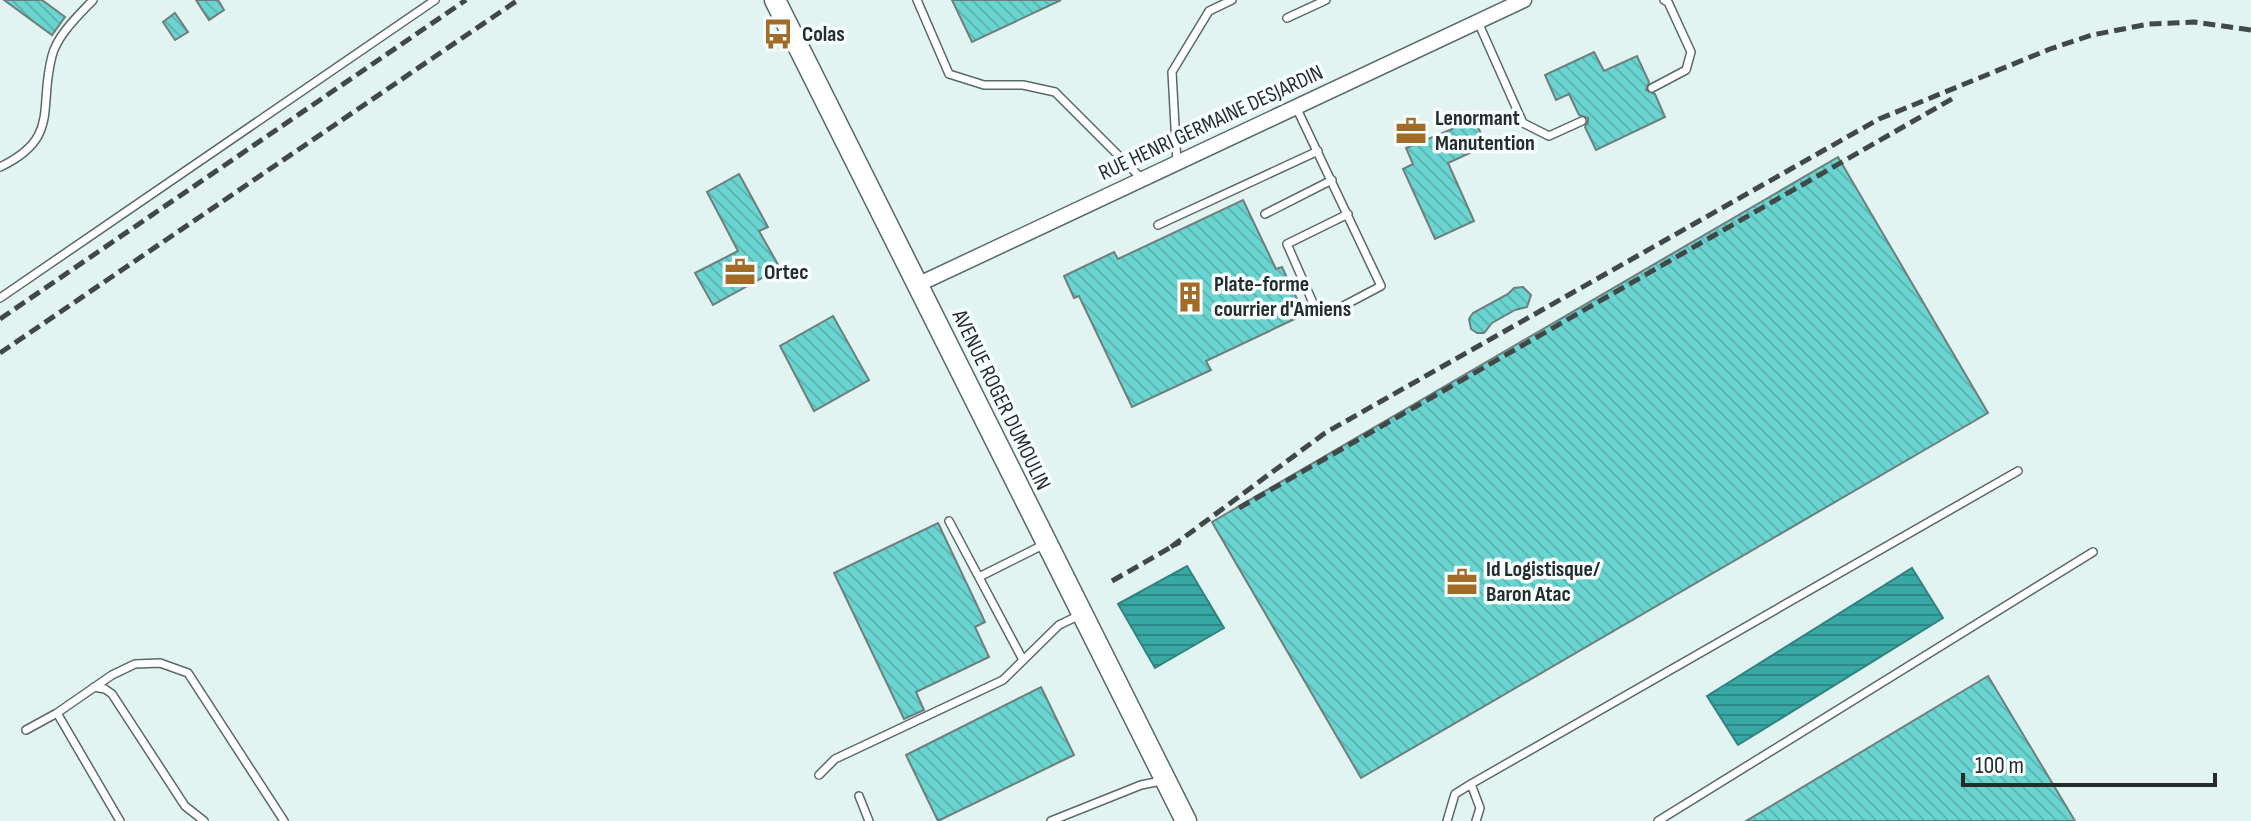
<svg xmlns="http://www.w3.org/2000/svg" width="2251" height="821" font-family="'Sofia Sans Condensed',sans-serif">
  <defs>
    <pattern id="water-rules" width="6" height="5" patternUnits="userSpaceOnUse" patternTransform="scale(2)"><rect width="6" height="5" fill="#37a8a4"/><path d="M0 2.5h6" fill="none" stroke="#2e8986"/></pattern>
    <pattern id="building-back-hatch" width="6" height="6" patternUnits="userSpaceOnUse" patternTransform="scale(2)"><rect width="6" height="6" fill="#6ad5d0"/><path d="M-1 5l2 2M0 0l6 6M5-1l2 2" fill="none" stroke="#5cb7b3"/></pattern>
  </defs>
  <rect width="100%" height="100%" fill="#e2f4f2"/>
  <path fill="url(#water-rules)" stroke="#328380" stroke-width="2" d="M 1187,566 L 1224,628 L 1155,668 L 1118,604 Z
    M 1912,568 L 1943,618 L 1738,745 L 1707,696 Z"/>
  <path fill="url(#building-back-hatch)" stroke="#6e7e7d" stroke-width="2" d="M 4,0 L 42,0 L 65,17 L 52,35 Z
    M 196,0 L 218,0 L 224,10 L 209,20 Z
    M 952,0 L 1061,0 L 972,42 Z
    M 175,13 L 188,32 L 175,40 L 163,22 Z
    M 1594,52 L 1604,71 L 1637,56 L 1649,82 L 1646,90 L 1655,94 L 1665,117 L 1596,150 L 1585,127 L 1588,122 L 1588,118 L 1579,115 L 1569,94 L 1556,100 L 1545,75 Z
    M 1474,120 L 1487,145 L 1448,163 L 1474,221 L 1435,239 L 1403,169 L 1413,164 L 1406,148 Z
    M 1838,157 L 1988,413 L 1361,778 L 1212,522 Z
    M 739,174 L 768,227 L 759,231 L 780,268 L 713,305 L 695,273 L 738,251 L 707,192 Z
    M 1243,200 L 1276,269 L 1282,267 L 1298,301 L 1292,304 L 1299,317 L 1206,361 L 1211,370 L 1132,407 L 1079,296 L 1074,298 L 1064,276 L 1114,252 L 1118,259 Z
    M 1523,287 L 1531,295 L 1527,307 L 1515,310 L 1492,323 L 1484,333 L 1477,333 L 1471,329 L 1469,319 L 1473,313 L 1508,294 L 1514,288 Z
    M 833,316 L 869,380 L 814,411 L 780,346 Z
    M 938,523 L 985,622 L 975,627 L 989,657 L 916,692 L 924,710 L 904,719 L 834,573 Z
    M 1988,676 L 2075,821 L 1746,821 Z
    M 1041,687 L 1074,755 L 938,821 L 906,755 Z"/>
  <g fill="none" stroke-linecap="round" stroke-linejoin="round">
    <g stroke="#596968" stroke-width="10">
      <path id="lane" d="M 917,0 L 949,74 L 984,85 L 1023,85 L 1055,92 L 1142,179
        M 1287,18 L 1326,0
        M 1478,22 L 1523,123 L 1549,136 L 1582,121
        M 1652,88 L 1686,70 L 1691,52 L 1668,2 L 1664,0
        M 1296,107 L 1381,286 L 1328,314 L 1317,312 L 1287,244 L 1348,214
        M 1177,163 L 1172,72 L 1209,11 L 1232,0
        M 0,167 C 61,138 38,108 52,56 C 57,35 79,15 93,0
        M 1265,214 L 1332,180
        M 1158,225 L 1318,151
        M 0,298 L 435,0
        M 949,521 L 1023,660
        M 979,577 L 1045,544
        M 94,687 L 105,689 L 112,694 L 185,806 L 204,821
        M 26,730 L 57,713
        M 819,775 L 835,759 L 1003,680 L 1059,625 L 1080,615
        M 1471,784 L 2018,471
        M 859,796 L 869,821
        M 120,821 L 57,713 L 112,675 L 135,664 L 160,663 L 188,673 L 284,821
        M 1051,821 L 1141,785 L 1161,781
        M 1447,821 L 1455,794 L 1471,784 L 1480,808 L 1476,821
        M 1658,821 L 2093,552"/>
    </g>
    <g stroke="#596968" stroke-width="17">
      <path id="street" d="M 917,285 L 1524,0"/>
    </g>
    <g stroke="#596968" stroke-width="23">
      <path id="secondary" d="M 775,0 L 1186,821"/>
    </g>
    <use href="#lane" stroke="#fff" stroke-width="7"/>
    <use href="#street" stroke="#fff" stroke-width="14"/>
    <use href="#secondary" stroke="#fff" stroke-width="20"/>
    <path stroke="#404948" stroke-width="5" stroke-dasharray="12 6" stroke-linecap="butt" d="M 0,319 L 466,0
      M 0,353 L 518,0
      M 1239,508 L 1957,96
      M 1171,547 L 1325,433 L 1879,119 L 2050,49 L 2092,35 L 2149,24 L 2194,22 L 2251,30
      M 1112,581 L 1180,542"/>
  </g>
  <defs>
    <g id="bus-bare" transform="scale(2.4)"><path d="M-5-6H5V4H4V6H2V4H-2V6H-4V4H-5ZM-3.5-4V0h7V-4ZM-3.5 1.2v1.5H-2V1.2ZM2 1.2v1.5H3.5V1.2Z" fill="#a26b26" stroke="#f7fefe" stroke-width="2.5" paint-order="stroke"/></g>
    <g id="office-bare" transform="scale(2.4)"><path d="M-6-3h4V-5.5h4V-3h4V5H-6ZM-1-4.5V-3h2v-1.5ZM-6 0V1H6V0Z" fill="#a26b26" stroke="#f7fefe" stroke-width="2.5" paint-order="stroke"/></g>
    <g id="building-bare" transform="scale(2.4)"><path d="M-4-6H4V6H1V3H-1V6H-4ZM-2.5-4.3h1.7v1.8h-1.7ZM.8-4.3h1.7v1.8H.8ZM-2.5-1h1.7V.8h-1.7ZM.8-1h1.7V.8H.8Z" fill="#a26b26" stroke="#f7fefe" stroke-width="2.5" paint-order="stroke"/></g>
  </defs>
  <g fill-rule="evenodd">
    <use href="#bus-bare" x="778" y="34"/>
    <use href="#office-bare" x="1411" y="131"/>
    <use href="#office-bare" x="740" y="272"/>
    <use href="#building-bare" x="1190" y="297"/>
    <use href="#office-bare" x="1462" y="582"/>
  </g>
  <g text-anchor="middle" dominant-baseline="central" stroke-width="7" stroke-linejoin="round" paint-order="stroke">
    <g font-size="22" font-weight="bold" fill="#252c2b" stroke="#f7fefe" text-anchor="start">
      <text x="802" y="34">Colas</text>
      <text x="1435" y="118">Lenormant<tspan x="1435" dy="25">Manutention</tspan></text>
      <text x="764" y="272">Ortec</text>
      <text x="1214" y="284">Plate-forme<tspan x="1214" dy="25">courrier d'Amiens</tspan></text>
      <text x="1486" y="569">Id Logistisque/<tspan x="1486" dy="25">Baron Atac</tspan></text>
    </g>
    <g font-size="22" fill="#252c2b" stroke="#f7fefe">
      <text transform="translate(1211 123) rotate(-25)">RUE HENRI GERMAINE DESJARDIN</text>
      <text transform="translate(1001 400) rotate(64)">AVENUE ROGER DUMOULIN</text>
    </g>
  </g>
  <path d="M1963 773v12h252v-12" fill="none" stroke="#252c2b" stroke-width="4"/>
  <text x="1975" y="773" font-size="24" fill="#252c2b" stroke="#f7fefe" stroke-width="6" paint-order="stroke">100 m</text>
</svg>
